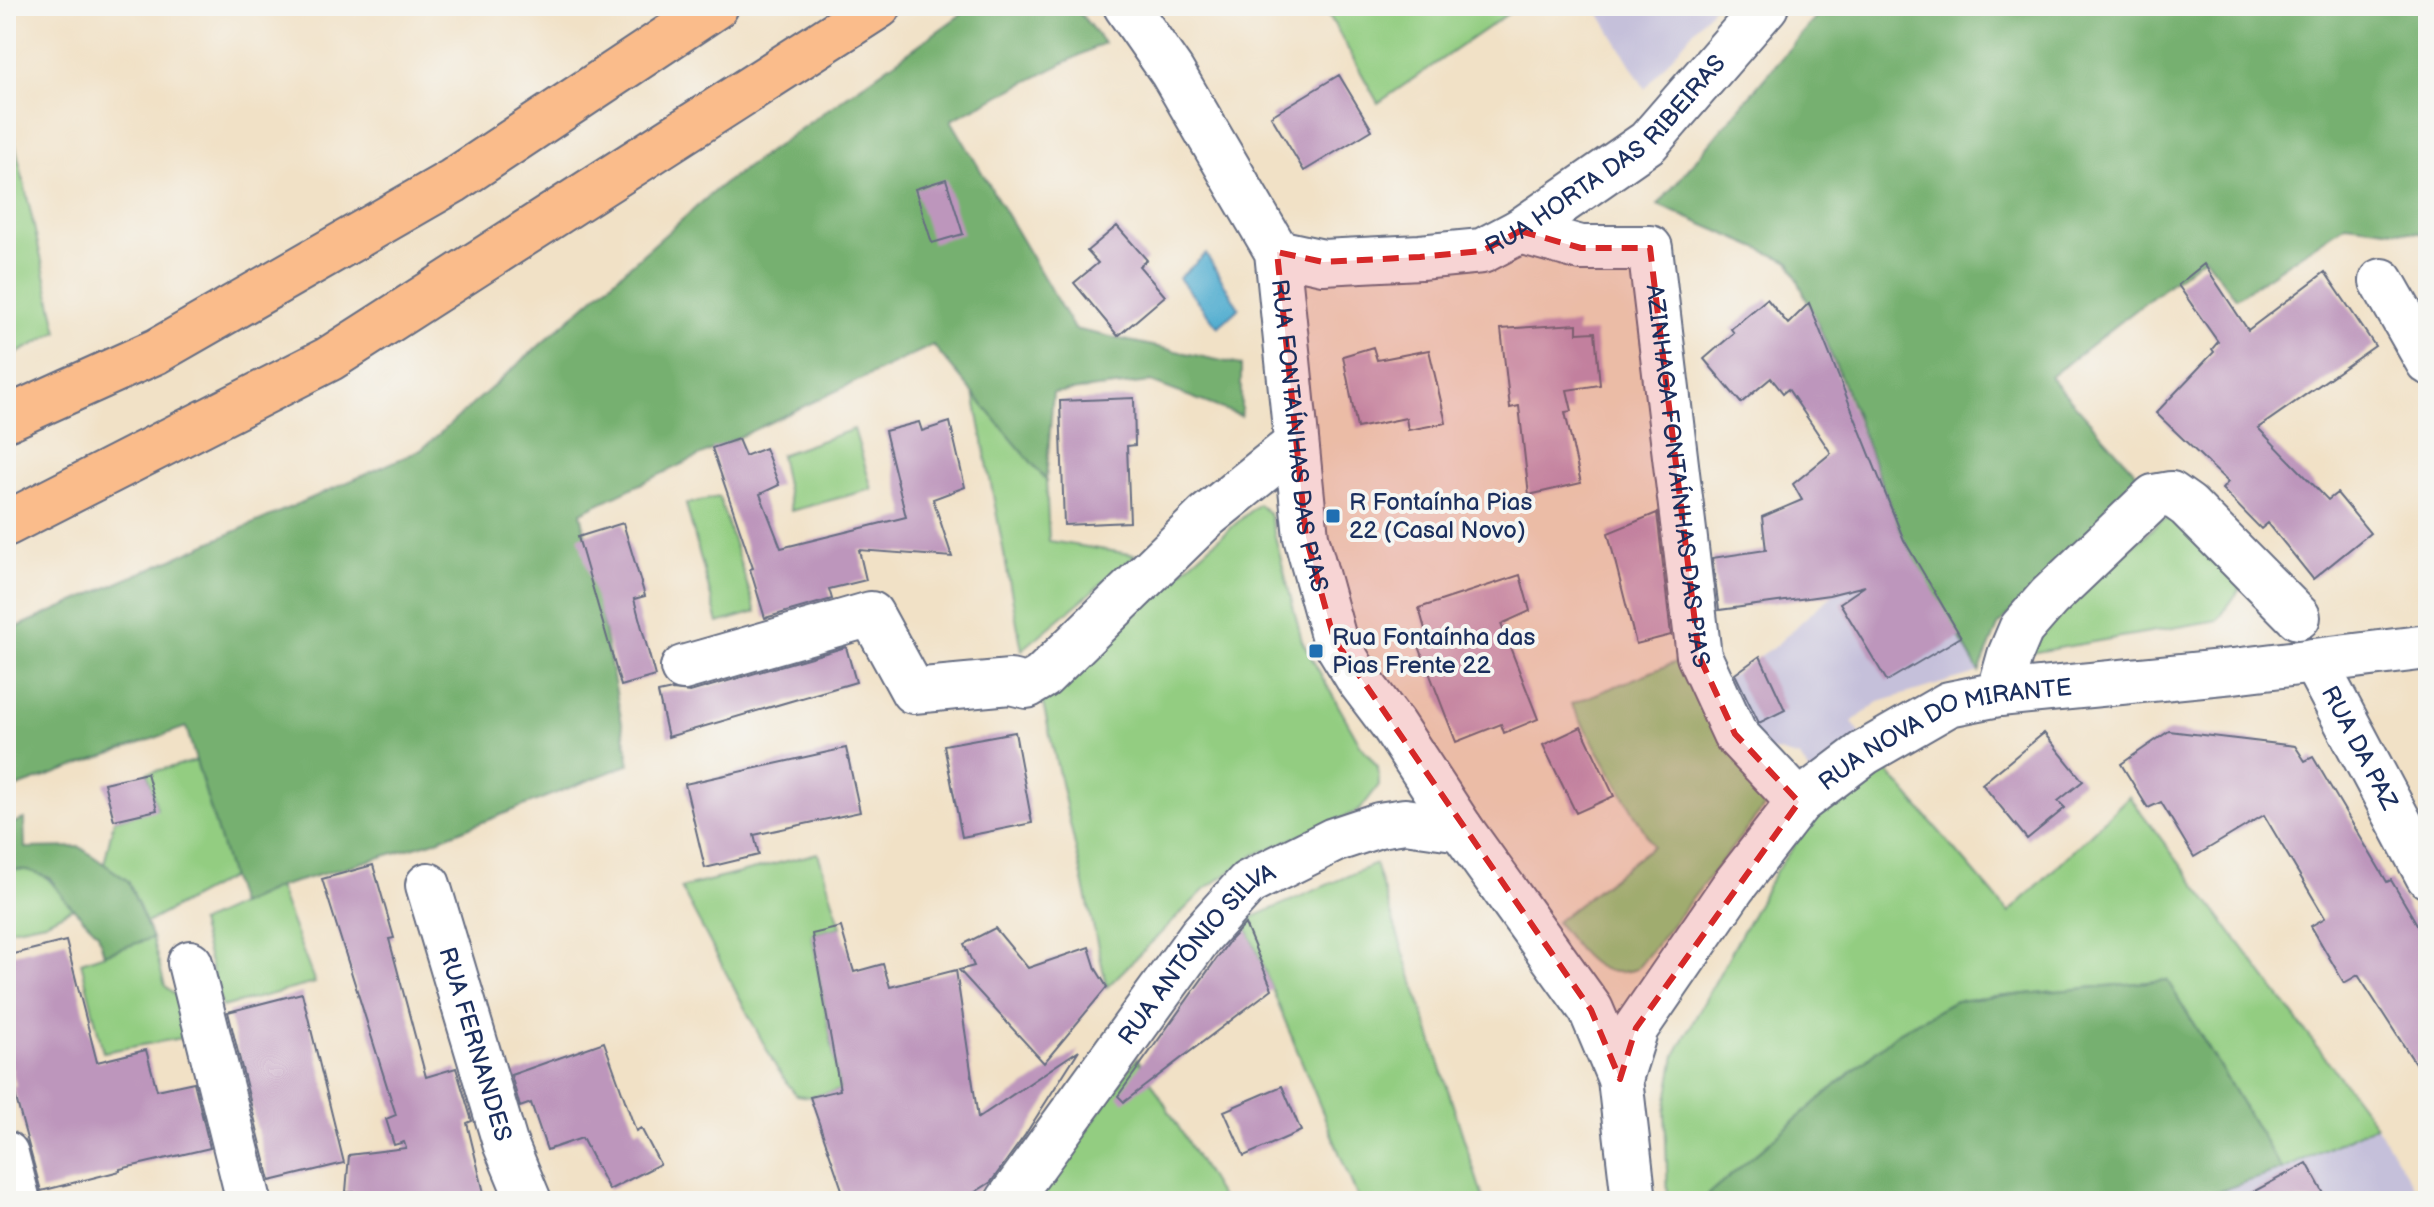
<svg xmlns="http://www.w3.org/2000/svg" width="2434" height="1207" font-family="'Balsamiq Sans',sans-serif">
  <rect width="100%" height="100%" fill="#f6f6f2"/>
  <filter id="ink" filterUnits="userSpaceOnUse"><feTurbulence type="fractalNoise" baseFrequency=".0125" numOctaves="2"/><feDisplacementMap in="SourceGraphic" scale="16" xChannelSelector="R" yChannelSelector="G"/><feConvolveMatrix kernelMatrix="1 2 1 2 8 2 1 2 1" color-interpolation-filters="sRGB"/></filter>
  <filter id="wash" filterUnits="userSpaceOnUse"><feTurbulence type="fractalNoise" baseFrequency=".006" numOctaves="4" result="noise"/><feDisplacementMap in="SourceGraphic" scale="32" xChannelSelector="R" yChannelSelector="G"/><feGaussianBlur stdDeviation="1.8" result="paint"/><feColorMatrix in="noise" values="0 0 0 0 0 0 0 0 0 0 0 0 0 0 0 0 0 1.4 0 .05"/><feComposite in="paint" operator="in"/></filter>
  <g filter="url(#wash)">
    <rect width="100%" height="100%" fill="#f1e1c6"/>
    <path fill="#c5c0da" d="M 1595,6 L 1714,6 L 1645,89 Z
      M 1903,539 L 1979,672 L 1879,702 L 1852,722 L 1884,767 L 1828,799 L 1800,758 L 1764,748 L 1725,680 L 1775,646 L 1812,612 Z
      M 2376,1125 L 2423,1201 L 2190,1201 L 2282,1170 Z"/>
    <path fill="#93cd81" stroke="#577e70" stroke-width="2" d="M 1324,6 L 1519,6 L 1378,103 Z
      M 6,104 L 58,332 L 6,359 Z
      M 974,393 L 1046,480 L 1049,541 L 1136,555 L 1022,650 Z
      M 854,429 L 872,489 L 791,511 L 780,455 Z
      M 719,497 L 756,612 L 718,623 L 686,504 Z
      M 1258,504 L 1269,513 L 1302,641 L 1361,746 L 1378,767 L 1379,785 L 1360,810 L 1255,855 L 1205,889 L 1107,987 L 1041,695 Z
      M 2173,517 L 2242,586 L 2218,620 L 2031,653 L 2026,643 L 2161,521 Z
      M 1681,660 L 1768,802 L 1637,969 C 1596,983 1579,949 1556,922 L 1653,846 L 1571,704 Z
      M 196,761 L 231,877 L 146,923 L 128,881 L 104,864 L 114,820 L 157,809 L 147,773 Z
      M 1884,767 L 2009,913 L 2129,796 L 2376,1125 L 2282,1170 L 2167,980 L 1955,1001 L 1897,1033 L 1701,1201 L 1668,1201 L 1665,1111 L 1675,1055 L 1777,869 L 1828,799 Z
      M 818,853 L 841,927 L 812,934 L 840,1090 L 810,1097 L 796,1095 L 776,1067 L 681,888 Z
      M 1375,864 L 1484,1201 L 1359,1201 L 1244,921 Z
      M 10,869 C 56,870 46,882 73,908 L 45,922 L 6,930 L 6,873 Z
      M 278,887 L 315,983 L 222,1007 L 199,923 Z
      M 152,938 L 165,986 L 177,996 L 187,1037 L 103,1052 L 81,962 Z
      M 1137,1058 L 1223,1201 L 1038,1201 Z"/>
    <path fill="#76b06f" stroke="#487066" stroke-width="2" d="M 973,6 L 1074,6 L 1104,43 L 951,120 L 1074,329 L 1241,365 L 1241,416 L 1151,382 L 1053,393 L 1046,480 L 933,345 L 581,512 L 630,764 L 432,842 L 278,887 L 239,905 L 186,727 L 6,791 L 6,632 L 421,450 L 719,187 Z
      M 1825,6 L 2428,6 L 2428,234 L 2346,224 L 2236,298 L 2204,257 L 2050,377 L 2142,479 L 1998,626 L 1979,672 L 1903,539 L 1840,375 L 1790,262 L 1658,205 Z
      M 24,819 L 25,848 L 80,847 L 128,881 L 152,938 L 104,954 L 98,933 L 65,900 L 50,878 L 27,870 L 10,869 L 6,873 L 6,826 Z
      M 2167,980 L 2282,1170 L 2190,1201 L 1701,1201 L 1897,1033 L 1955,1001 Z"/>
    <path fill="#52aed0" stroke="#366e97" stroke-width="2" d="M 1206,254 L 1239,308 L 1218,327 L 1179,278 Z"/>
    <g id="blocks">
      <path fill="#bd96bc" d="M 1339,75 L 1372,130 L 1304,171 L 1271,116 Z
        M 946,179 L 963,234 L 932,243 L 915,189 Z
        M 1117,226 L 1147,260 L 1139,266 L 1165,296 L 1118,336 L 1074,283 L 1098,263 L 1087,251 Z
        M 2204,264 L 2248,330 L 2325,272 L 2375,346 L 2258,428 L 2328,500 L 2337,493 L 2370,533 L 2313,579 L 2268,523 L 2261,529 L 2222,489 L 2228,482 L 2156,413 L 2214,352 L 2212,349 L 2218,342 L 2178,285 Z
        M 1767,299 L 1788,324 L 1809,303 L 1904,540 L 1961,637 L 1887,681 L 1840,603 L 1865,586 L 1829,595 L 1719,610 L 1712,558 L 1766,550 L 1762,517 L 1802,500 L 1793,484 L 1831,453 L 1788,389 L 1783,393 L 1771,378 L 1741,403 L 1704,359 L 1734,333 L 1731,329 Z
        M 1577,324 L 1577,333 L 1595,332 L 1600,385 L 1567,390 L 1572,411 L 1565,412 L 1581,483 L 1529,495 L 1519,406 L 1510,408 L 1501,329 Z
        M 1373,347 L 1377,360 L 1429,350 L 1446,423 L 1408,430 L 1406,418 L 1357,428 L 1343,356 Z
        M 1134,398 L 1135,445 L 1127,446 L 1130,522 L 1064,525 L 1060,401 Z
        M 919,422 L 922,431 L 950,422 L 965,487 L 933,499 L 952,557 L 859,550 L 866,580 L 829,589 L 832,599 L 765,618 L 750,569 L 753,568 L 712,448 L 738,439 L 745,456 L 765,448 L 779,485 L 760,494 L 781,548 L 906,517 L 885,431 Z
        M 1657,513 L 1671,635 L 1636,644 L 1608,533 Z
        M 623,523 L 645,596 L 634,599 L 655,676 L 621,686 L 578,537 Z
        M 1520,575 L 1530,611 L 1501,624 L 1538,719 L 1504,733 L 1501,724 L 1456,742 L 1415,636 L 1426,633 L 1419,608 Z
        M 846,647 L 856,682 L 668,737 L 658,693 L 672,690 L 690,692 Z
        M 1760,656 L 1785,710 L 1759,723 L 1735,674 Z
        M 1581,727 L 1614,796 L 1576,813 L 1543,745 Z
        M 2169,731 L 2295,746 L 2305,761 L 2313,757 L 2387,882 L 2391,880 L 2428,943 L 2428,1083 L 2358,975 L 2344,983 L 2311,926 L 2325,918 L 2264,815 L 2194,857 L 2161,802 L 2148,808 L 2121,764 Z
        M 1015,732 L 1032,823 L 962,837 L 944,745 Z
        M 2044,733 L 2083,781 L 2058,801 L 2065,808 L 2027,839 L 1982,784 Z
        M 846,748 L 860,812 L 754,835 L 759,855 L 705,868 L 685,784 Z
        M 147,773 L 157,810 L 114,820 L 104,783 Z
        M 373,865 L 394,938 L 389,939 L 426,1077 L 456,1068 L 472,1121 L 467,1123 L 486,1201 L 416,1201 L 415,1194 L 346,1192 L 349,1155 L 406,1148 L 404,1142 L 394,1145 L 386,1119 L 396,1115 L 322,879 Z
        M 1245,924 L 1272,989 L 1124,1102 L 1118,1096 L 1230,940 Z
        M 841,927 L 854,972 L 883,964 L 890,987 L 956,970 L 978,1118 L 1079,1050 L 1025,1135 L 991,1182 L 961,1201 L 846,1201 L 810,1097 L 840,1090 L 812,934 Z
        M 995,928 L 1028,968 L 1089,947 L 1096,969 L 1107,987 L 1044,1063 L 959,970 L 974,966 L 964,944 Z
        M 66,941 L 97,1062 L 146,1050 L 157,1090 L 194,1082 L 210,1148 L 120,1169 L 120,1171 L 41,1191 L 13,1087 L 16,1086 L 6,1046 L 6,956 Z
        M 302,993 L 344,1163 L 270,1181 L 228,1012 Z
        M 604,1042 L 636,1131 L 641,1128 L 660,1164 L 609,1190 L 582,1138 L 547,1150 L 531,1103 L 520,1107 L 511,1075 Z
        M 1282,1086 L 1301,1131 L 1244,1156 L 1224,1111 Z
        M 2307,1163 L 2328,1201 L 2236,1201 Z"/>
    </g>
  </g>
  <g filter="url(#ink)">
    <use href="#blocks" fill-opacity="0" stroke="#666d82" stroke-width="2"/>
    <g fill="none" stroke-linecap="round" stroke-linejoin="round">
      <g stroke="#666d82" stroke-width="48">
        <g id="minor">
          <path id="s1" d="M 1126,6 L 1172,72 L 1277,252 L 1306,537 L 1334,639 L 1359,680 L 1393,725 L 1461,829 L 1591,1010 L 1620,1079 L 1634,1201"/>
          <path id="s2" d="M 1520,231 L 1581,248 L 1650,248 L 1699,656 L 1735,734 L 1799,802"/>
          <path id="s3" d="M 1277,252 L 1323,262 L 1420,257 L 1482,251 L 1520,231 L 1648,142 L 1766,6"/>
          <path d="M 2382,281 L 2428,362"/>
          <path id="s4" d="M 2314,661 L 2428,876"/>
          <path d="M 683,668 L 871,614 L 913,691 L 1010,682 L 1027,686 L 1042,677 L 1207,516 L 1296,444"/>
          <path d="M 1999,694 L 2010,655 L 2021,629 L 2049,597 L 2154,497 L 2171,494 L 2188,506 L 2298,617"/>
          <path id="s5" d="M 428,885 L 505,1143 L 529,1201"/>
          <path d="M 190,963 L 249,1201"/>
          <path id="s6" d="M 1620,1079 L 1636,1028 L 1733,887 L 1799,802 L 1864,753 L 1949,704 L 1999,694 L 2233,671 L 2428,647"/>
          <path d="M 6,1154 L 18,1201"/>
          <path id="s7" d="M 1008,1201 L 1201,935 L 1248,883 L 1334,840 L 1379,825 L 1405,821 L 1461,829"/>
        </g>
      </g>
      <g stroke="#666d82" stroke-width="48">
        <path id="highway" d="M 6,419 L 157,351 L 453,181 L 716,6
          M 6,524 L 329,359 L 879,6"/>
      </g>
      <use href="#minor" stroke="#fff" stroke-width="44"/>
      <use href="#highway" stroke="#fabc8b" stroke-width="44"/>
    </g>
  </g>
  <path fill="#d62828" fill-opacity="0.2" stroke="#d62828" stroke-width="6" stroke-dasharray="16 10" stroke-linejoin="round" d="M 1520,231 L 1581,248 L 1650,248 L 1699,656 L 1735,734 L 1799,802 L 1636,1028 L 1620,1079 L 1591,1010 L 1334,639 L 1306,537 L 1277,252 L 1323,262 L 1420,257 L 1482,251 Z"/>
  <g fill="#1f6fb2" stroke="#f6f6f2" stroke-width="3">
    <rect x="1325" y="508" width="16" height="16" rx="4"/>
    <rect x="1308" y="643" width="16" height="16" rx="4"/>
  </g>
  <g text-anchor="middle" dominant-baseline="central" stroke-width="8" stroke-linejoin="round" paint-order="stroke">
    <g font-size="24" fill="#1b2f5e" stroke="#f6f6f2">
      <text stroke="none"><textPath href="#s3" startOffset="364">RUA HORTA DAS RIBEIRAS</textPath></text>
      <text stroke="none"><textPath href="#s1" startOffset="474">RUA FONTAÍNHAS DAS PIAS</textPath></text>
      <text stroke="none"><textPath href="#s2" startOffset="362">AZINHAGA FONTAÍNHAS DAS PIAS</textPath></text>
      <text stroke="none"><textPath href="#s6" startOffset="498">RUA NOVA DO MIRANTE</textPath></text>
      <text stroke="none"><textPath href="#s4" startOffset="98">RUA DA PAZ</textPath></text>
      <text stroke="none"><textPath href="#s7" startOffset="312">RUA ANTÓNIO SILVA</textPath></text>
      <text stroke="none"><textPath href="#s5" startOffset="166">RUA FERNANDES</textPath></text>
    </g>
    <g font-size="24" fill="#1b2f5e" stroke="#f6f6f2" text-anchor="start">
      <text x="1349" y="502">R Fontaínha Pias<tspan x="1349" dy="28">22 (Casal Novo)</tspan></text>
      <text x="1332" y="637">Rua Fontaínha das<tspan x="1332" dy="28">Pias Frente 22</tspan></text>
    </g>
  </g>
  <rect width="2434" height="1207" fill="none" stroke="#f6f6f2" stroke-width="32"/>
</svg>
